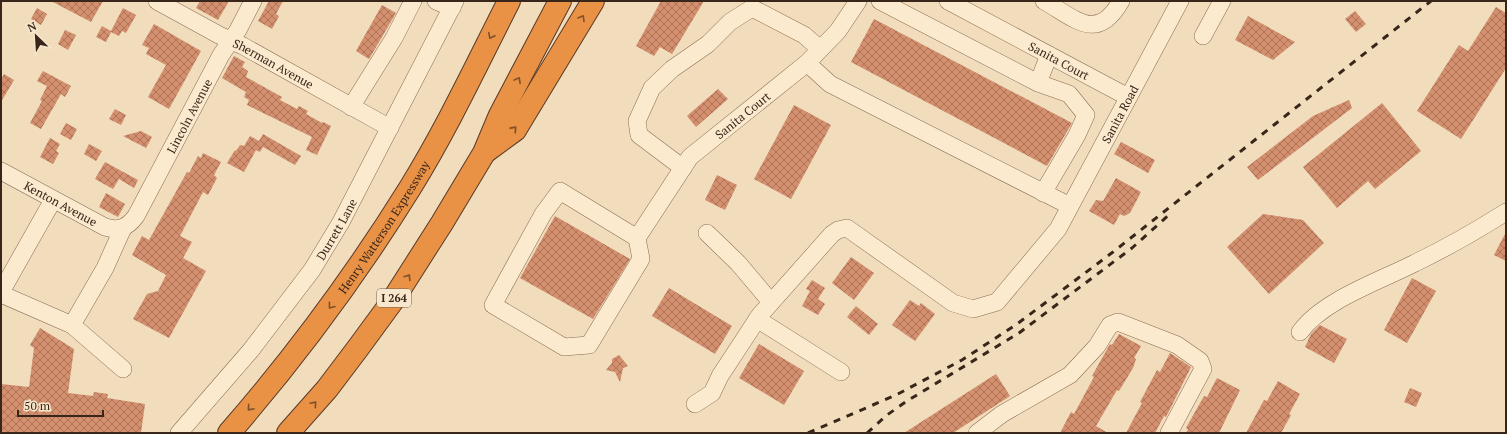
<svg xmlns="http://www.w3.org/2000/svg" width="1507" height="434" font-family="'PT Serif',serif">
  <defs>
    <pattern id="building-cross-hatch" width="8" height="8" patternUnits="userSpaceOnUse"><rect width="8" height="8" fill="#d38f6e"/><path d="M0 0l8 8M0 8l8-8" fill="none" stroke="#ac755a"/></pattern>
  </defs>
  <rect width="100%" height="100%" fill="#f1dcbc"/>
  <path fill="url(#building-cross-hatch)" d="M 51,1 L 103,1 L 91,22 Z
    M 200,1 L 229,1 L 218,20 L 196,8 Z
    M 269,1 L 283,1 L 276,14 L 279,16 L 272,29 L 258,21 Z
    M 661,1 L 704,1 L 672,54 L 660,47 L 654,56 L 636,46 Z
    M 382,5 L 396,13 L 369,59 L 356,51 Z
    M 1496,7 L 1506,13 L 1506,68 L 1461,139 L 1417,111 L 1459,45 L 1468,51 Z
    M 37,8 L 47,14 L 41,25 L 31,19 Z
    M 123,8 L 136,15 L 126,33 L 122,31 L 119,36 L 111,32 L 106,42 L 96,37 L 102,26 L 111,31 Z
    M 1355,11 L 1366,24 L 1356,32 L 1345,19 Z
    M 1248,16 L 1295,42 L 1273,60 L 1235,40 Z
    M 874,19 L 1072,123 L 1047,166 L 851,62 Z
    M 154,24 L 201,51 L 169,109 L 148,97 L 166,65 L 146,54 L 149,48 L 142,45 Z
    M 65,30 L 76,35 L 68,50 L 58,44 Z
    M 234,56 L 245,62 L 242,67 L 248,71 L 246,77 L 282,97 L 280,100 L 297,109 L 299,106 L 308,111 L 306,114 L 322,123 L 323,122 L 331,126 L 317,155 L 306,150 L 312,137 L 247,105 L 249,100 L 244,97 L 246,92 L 222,78 Z
    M 43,71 L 71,86 L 65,97 L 61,94 L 41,129 L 30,123 L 42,101 L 40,100 L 47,86 L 37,81 Z
    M 4,74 L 14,80 L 1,102 L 1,80 Z
    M 718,89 L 728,99 L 696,127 L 687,116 Z
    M 1349,100 L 1352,108 L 1258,180 L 1247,167 L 1313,116 Z
    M 1382,103 L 1421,151 L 1375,189 L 1368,181 L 1337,208 L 1303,167 Z
    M 794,105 L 831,125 L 791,199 L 754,179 Z
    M 115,109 L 126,115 L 121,125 L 109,119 Z
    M 66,123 L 77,129 L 71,140 L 60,134 Z
    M 141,131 L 152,137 L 146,148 L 123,136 Z
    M 263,134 L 301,156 L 295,165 L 263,147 L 260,152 L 256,150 L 244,172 L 227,163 L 235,150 L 236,151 L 240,145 L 244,146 L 250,136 L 259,141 Z
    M 50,138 L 60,144 L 56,151 L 59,153 L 53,164 L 40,157 Z
    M 1121,142 L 1155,160 L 1148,173 L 1114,154 Z
    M 89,144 L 102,151 L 96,161 L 84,154 Z
    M 203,153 L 221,162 L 214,175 L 217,178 L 208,195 L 203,192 L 180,236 L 192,242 L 183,258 L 206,271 L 169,338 L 133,319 L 147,294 L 158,291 L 166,275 L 132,255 L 142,236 L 149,240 L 187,172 L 189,173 L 198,156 L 201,158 Z
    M 105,162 L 138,180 L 134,188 L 119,179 L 113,189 L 95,179 Z
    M 717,175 L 737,185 L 725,210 L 705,200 Z
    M 1116,178 L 1141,192 L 1130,213 L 1124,216 L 1120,214 L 1114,225 L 1089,211 L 1096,200 L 1103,201 Z
    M 106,193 L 125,204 L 118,217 L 99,207 Z
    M 1263,214 L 1303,220 L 1324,243 L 1269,294 L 1227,247 Z
    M 555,216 L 630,259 L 593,319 L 520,278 Z
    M 1506,232 L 1506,261 L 1494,255 Z
    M 851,257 L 874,273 L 854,300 L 832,283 Z
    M 1412,278 L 1436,291 L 1407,343 L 1384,330 Z
    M 812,280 L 825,288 L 818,299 L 825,304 L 818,315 L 802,306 L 810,291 L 806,289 Z
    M 669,288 L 732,326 L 715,354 L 652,316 Z
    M 910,300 L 919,306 L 921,303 L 935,314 L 915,341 L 892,325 Z
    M 856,306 L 878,324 L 869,335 L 847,317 Z
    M 1320,325 L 1347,339 L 1334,363 L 1305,347 L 1311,334 Z
    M 40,328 L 74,349 L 68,393 L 93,396 L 94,392 L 108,394 L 107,398 L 145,404 L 141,433 L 1,433 L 1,384 L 29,387 L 34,348 L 30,345 Z
    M 1119,334 L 1141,346 L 1134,358 L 1136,359 L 1133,368 L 1119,391 L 1117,390 L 1096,426 L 1108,433 L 1060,433 L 1071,412 L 1074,414 L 1094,377 L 1092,376 L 1110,344 L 1112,345 Z
    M 759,344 L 804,371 L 784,405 L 739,378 Z
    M 1170,353 L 1191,367 L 1166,417 L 1164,416 L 1155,433 L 1126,433 L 1142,403 L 1140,402 L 1157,370 L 1160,372 Z
    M 619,355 L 628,366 L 623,368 L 620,382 L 615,372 L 606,370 L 612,363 L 612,359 Z
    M 996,374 L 1010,396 L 953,433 L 904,433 Z
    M 1217,378 L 1240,390 L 1219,433 L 1186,433 L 1188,429 L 1186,428 L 1204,396 L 1207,397 Z
    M 1278,381 L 1300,394 L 1289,414 L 1291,415 L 1281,433 L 1246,433 L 1264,400 L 1267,401 Z
    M 1410,388 L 1422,393 L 1416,407 L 1404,402 Z"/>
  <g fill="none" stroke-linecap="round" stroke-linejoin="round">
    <g stroke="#8a6c54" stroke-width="18">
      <g id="minor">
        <path id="s1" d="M 157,1 L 219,35 L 243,46 L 390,128"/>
        <path d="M 436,1 L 452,8"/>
        <path d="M 880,1 L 1038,83"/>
        <path id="s2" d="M 948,1 L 1128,97"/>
        <path d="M 1044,1 C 1076,19 1097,43 1121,1"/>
        <path d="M 1203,36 L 1222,1"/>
        <path d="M 807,63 L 830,84 L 1070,206"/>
        <path d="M 351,107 L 394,38 L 413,1"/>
        <path d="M 683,168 L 639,135 L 637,121 L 652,88 L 672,69 L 708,44 L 730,22 L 752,8 L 804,35 L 820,49"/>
        <path id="s3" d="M 1,171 L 105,227 C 119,231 127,228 136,216 L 221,55 L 238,30 L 253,1"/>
        <path d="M 560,191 L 637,238 L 641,259 L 589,345 L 564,347 L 493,305 L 543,214 Z"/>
        <path d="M 1043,193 L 1077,135 L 1086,115 L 1069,94 L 1038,83 L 1049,55"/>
        <path d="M 707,233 L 738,263 L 771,302"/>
        <path id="s4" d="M 637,238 L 690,157 L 807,63 L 838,31 L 858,1"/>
        <path d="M 1,292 L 53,200"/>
        <path d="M 1,294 L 72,325 L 123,369"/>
        <path d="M 757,319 L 841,372"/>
        <path d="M 72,325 L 105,268 L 123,228"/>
        <path d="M 1300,332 C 1323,300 1380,281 1415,263 C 1446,248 1476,231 1506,212"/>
        <path id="s5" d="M 695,404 L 712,393 L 720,376 L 760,315 L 832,234 L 838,230 L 847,228 L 953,303 L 973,309 L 997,302 L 1058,229 L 1180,1"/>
        <path id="s6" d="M 179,433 L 251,350 L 312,270 L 341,222 L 455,1"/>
        <path d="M 977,433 L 1002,414 L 1070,375 L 1097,346 L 1110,325 L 1118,322 L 1177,345 L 1200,361 L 1203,369 L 1169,433"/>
      </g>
    </g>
    <g stroke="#573a29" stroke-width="24">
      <g id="highway">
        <path d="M 485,152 L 515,130 L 593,1"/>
        <path id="s7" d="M 229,433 C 296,356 356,275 410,188 C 447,128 477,64 509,1"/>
        <path d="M 288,433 L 327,389 L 358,348 L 391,303 L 442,223 L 484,153 L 500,115 L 560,1"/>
      </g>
    </g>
    <use href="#minor" stroke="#fceacf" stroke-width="17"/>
    <use href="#highway" stroke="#e99144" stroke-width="22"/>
    <path stroke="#38261a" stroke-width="3" stroke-dasharray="7 7" stroke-linecap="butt" d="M 808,433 L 896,395 L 962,360 L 1017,324 L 1113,252 L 1431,1
      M 867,433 L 887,415 L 907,401 L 1019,333 L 1132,248 L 1171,213"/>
  </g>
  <defs><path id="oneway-chevron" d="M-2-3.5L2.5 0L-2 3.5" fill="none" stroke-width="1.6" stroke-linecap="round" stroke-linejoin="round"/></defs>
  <g stroke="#7f512b">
    <use href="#oneway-chevron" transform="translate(582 18) rotate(-59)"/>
    <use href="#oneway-chevron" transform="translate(491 36) rotate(117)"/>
    <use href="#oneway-chevron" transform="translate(518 80) rotate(-62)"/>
    <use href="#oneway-chevron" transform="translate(514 129) rotate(-48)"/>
    <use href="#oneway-chevron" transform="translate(408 277) rotate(-57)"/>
    <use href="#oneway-chevron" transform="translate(331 306) rotate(127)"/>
    <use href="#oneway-chevron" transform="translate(314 404) rotate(-49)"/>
    <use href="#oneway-chevron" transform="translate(250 408) rotate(131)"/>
  </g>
  <g text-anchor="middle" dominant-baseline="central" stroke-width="3" stroke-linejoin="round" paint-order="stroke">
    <rect fill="#f8e7cc" stroke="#72604f" stroke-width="1" x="377" y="289" width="34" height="18" rx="3"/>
    <g font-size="11" font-weight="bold" fill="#38261a">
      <text x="394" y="298">I 264</text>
    </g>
    <g font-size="12" fill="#38261a" stroke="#f8e7cc">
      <text stroke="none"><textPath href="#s2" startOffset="126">Sanita Court</textPath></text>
      <text stroke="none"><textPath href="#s1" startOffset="132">Sherman Avenue</textPath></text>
      <text stroke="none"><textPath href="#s5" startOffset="638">Sanita Road</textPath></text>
      <text stroke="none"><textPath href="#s4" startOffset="164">Sanita Court</textPath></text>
      <text stroke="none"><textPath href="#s3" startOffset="267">Lincoln Avenue</textPath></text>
      <text stroke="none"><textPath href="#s3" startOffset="68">Kenton Avenue</textPath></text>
      <text stroke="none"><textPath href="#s7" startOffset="258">Henry Watterson Expressway</textPath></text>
      <text stroke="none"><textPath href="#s6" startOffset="258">Durrett Lane</textPath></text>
    </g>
  </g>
  <rect width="1507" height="434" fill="none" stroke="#38261a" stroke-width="4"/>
  <g transform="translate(36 36) rotate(335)" stroke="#f8e7cc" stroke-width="3" paint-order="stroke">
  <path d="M0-3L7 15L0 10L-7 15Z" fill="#38261a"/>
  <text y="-6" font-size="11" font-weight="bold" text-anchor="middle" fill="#38261a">N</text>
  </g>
  <path d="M18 410v6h85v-6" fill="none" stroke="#38261a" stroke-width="2"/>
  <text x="24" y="410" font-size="12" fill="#38261a" stroke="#f8e7cc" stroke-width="3" paint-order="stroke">50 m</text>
</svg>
